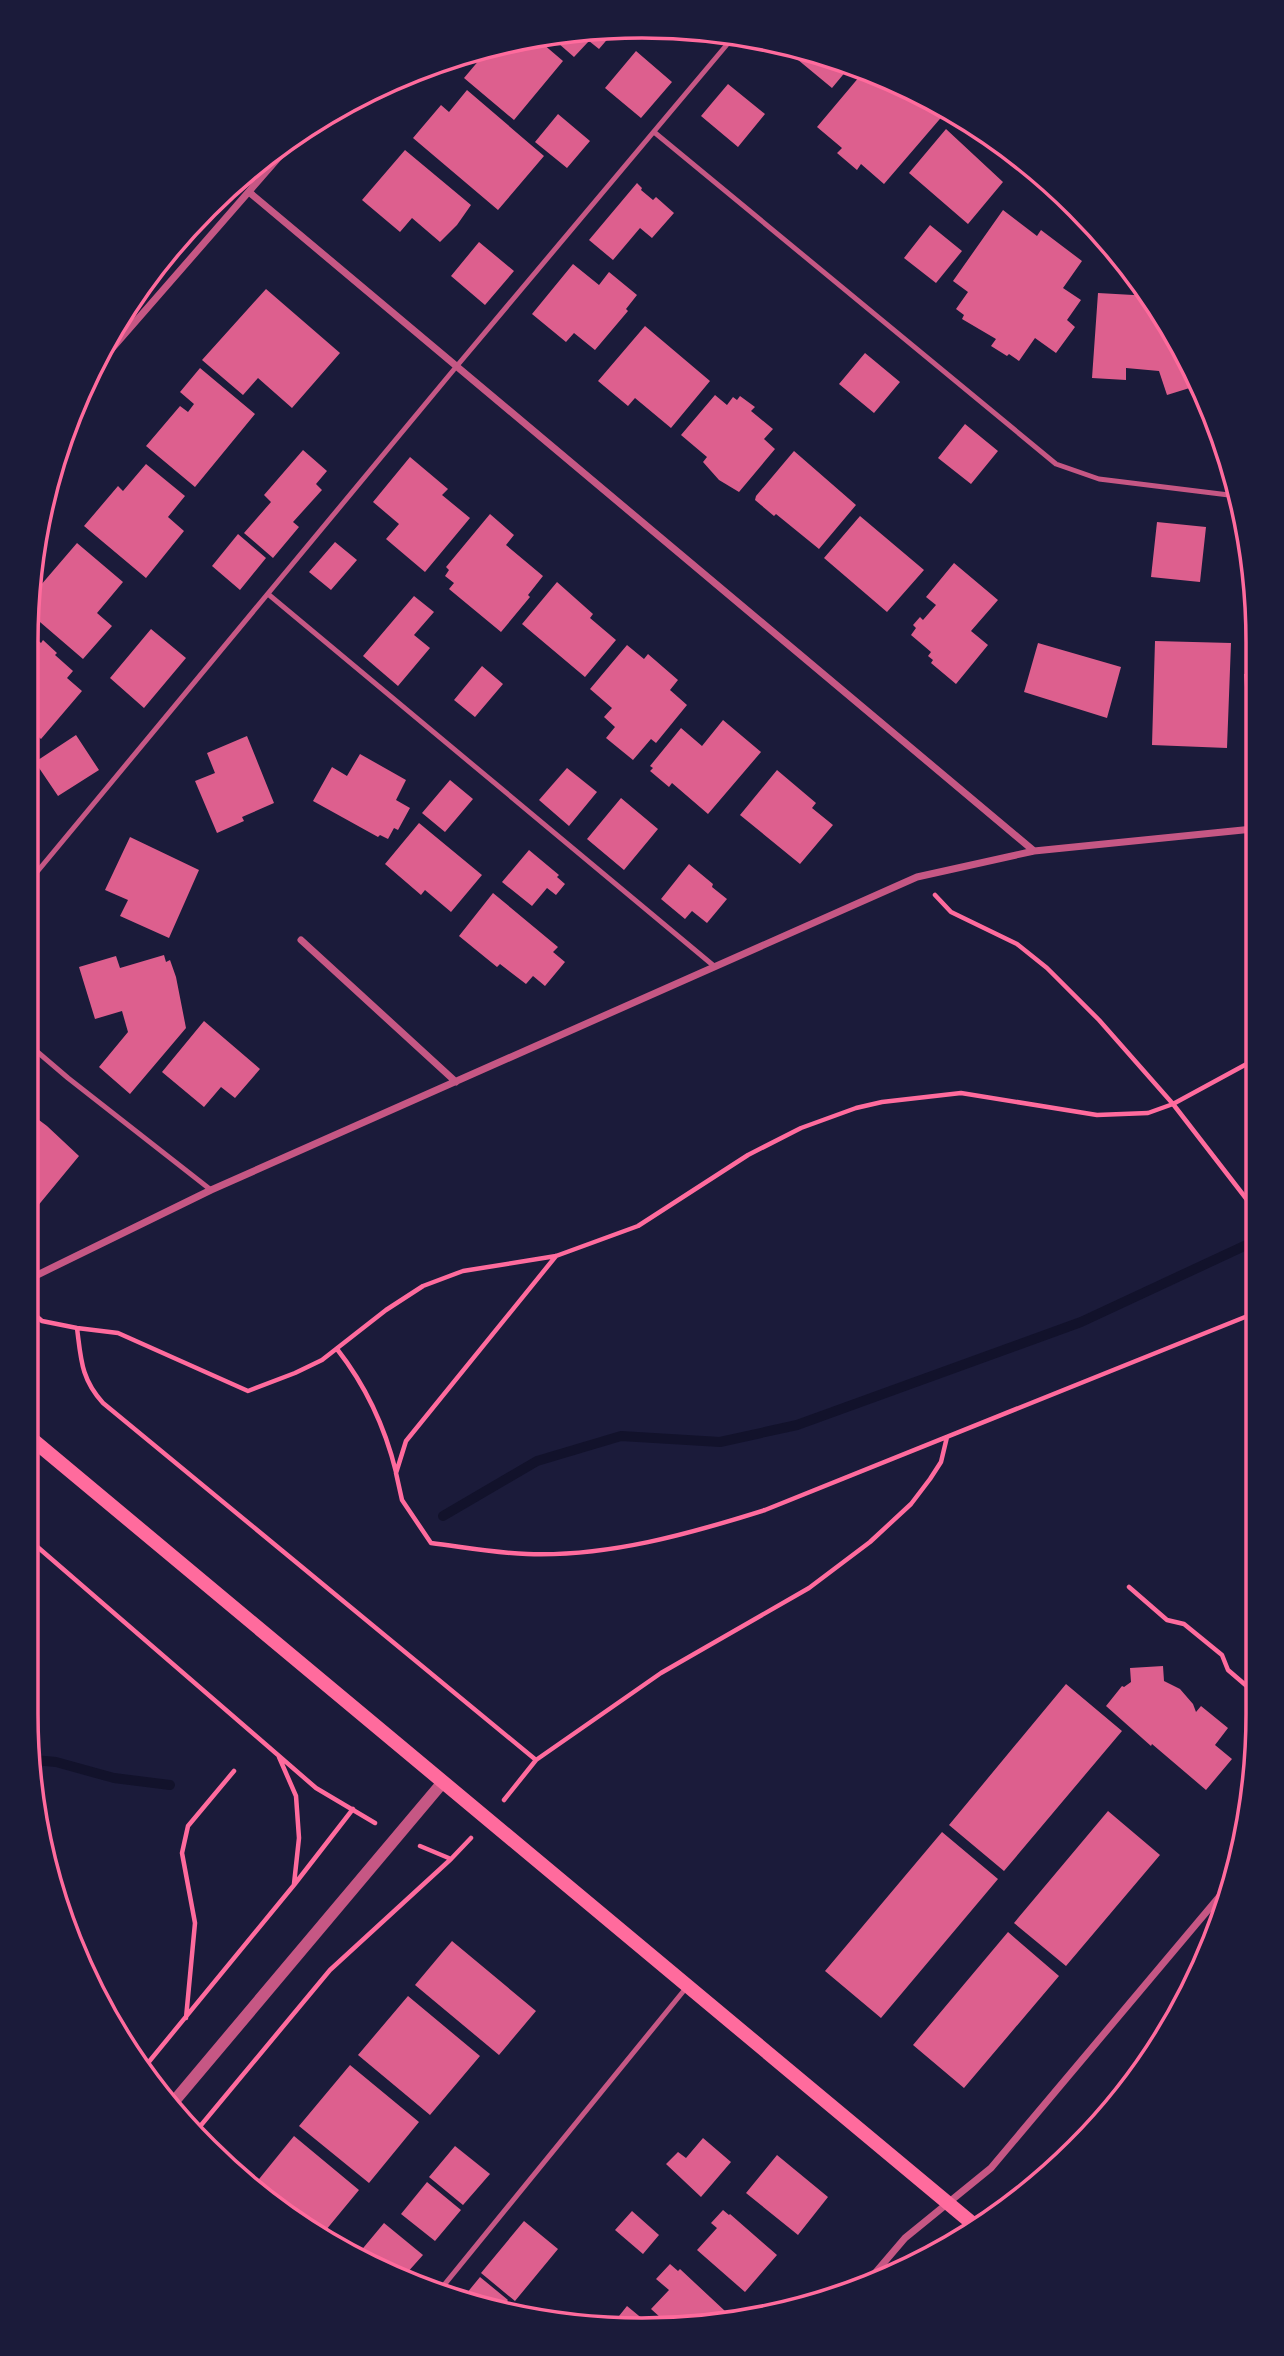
<svg xmlns="http://www.w3.org/2000/svg" width="1284" height="2356" font-family="Figtree,sans-serif">
  <rect width="100%" height="100%" fill="#1b1b3a"/>
  <g fill="none" stroke-linecap="round" stroke-linejoin="round">
    <path stroke="#12122b" stroke-width="10" d="M 443,1516 L 537,1461 L 621,1436 L 720,1442 L 797,1425 L 1081,1322 L 1255,1241
      M 34,1760 L 56,1762 L 114,1778 L 170,1785"/>
  </g>
  <path fill="#dd5f8e" d="M 601,28 L 617,28 L 599,49 L 589,41 L 574,57 L 550,36 Z
    M 536,38 L 563,61 L 514,120 L 464,78 L 491,46 L 494,45 L 500,50 L 506,43 Z
    M 780,45 L 840,59 L 852,64 L 832,88 Z
    M 636,51 L 672,82 L 641,118 L 605,88 Z
    M 865,70 L 929,99 L 945,113 L 884,184 L 861,164 L 857,170 L 837,153 L 842,148 L 817,127 Z
    M 728,84 L 765,114 L 738,147 L 701,116 Z
    M 467,90 L 544,156 L 498,210 L 413,138 L 441,105 L 449,112 Z
    M 558,114 L 590,141 L 567,168 L 535,142 Z
    M 946,129 L 1003,182 L 968,224 L 909,173 Z
    M 405,150 L 471,205 L 457,225 L 440,242 L 412,218 L 400,232 L 362,200 Z
    M 637,183 L 642,188 L 641,190 L 653,200 L 656,197 L 674,213 L 652,238 L 640,228 L 613,260 L 589,240 Z
    M 1003,210 L 1037,236 L 1041,230 L 1082,261 L 1063,288 L 1081,300 L 1067,320 L 1075,327 L 1056,353 L 1035,338 L 1019,361 L 1009,354 L 1007,356 L 991,346 L 996,339 L 962,319 L 964,315 L 956,309 L 968,292 L 953,281 Z
    M 930,225 L 962,251 L 936,283 L 904,258 Z
    M 479,242 L 514,271 L 485,305 L 451,276 Z
    M 573,264 L 599,285 L 609,272 L 637,295 L 626,309 L 628,311 L 595,350 L 574,333 L 566,342 L 532,314 Z
    M 266,289 L 340,353 L 292,408 L 258,378 L 243,395 L 202,360 Z
    M 1098,293 L 1151,296 L 1196,386 L 1167,395 L 1159,371 L 1126,368 L 1126,380 L 1092,378 Z
    M 645,326 L 710,381 L 671,428 L 635,398 L 628,406 L 598,381 Z
    M 865,353 L 900,382 L 874,413 L 839,384 Z
    M 200,368 L 255,414 L 195,487 L 146,446 L 180,406 L 188,412 L 194,404 L 180,392 Z
    M 715,395 L 727,405 L 733,397 L 737,400 L 740,396 L 755,407 L 751,411 L 773,429 L 764,439 L 775,449 L 739,492 L 719,480 L 703,462 L 707,457 L 681,435 Z
    M 965,424 L 998,451 L 971,484 L 938,458 Z
    M 303,450 L 327,471 L 316,484 L 322,490 L 293,522 L 299,527 L 273,558 L 244,533 L 271,502 L 264,495 Z
    M 794,451 L 856,505 L 819,549 L 776,514 L 774,516 L 755,500 L 756,496 Z
    M 410,457 L 448,489 L 442,495 L 470,518 L 425,572 L 386,539 L 399,524 L 373,502 Z
    M 146,464 L 185,496 L 168,517 L 184,531 L 146,578 L 84,526 L 118,486 L 123,491 Z
    M 490,514 L 514,535 L 506,545 L 543,576 L 528,595 L 530,597 L 501,632 L 449,589 L 454,583 L 445,576 L 449,570 L 446,567 Z
    M 860,516 L 924,570 L 887,612 L 824,558 Z
    M 1157,522 L 1206,527 L 1200,582 L 1151,577 Z
    M 238,534 L 266,558 L 240,590 L 212,566 Z
    M 335,542 L 357,560 L 331,590 L 309,572 Z
    M 77,543 L 123,582 L 97,613 L 112,626 L 83,659 L 33,616 L 37,612 L 28,604 L 28,600 Z
    M 954,563 L 998,600 L 971,631 L 988,645 L 956,684 L 931,663 L 933,660 L 928,656 L 931,652 L 911,635 L 916,628 L 913,625 L 920,617 L 923,620 L 936,605 L 926,597 Z
    M 557,582 L 593,614 L 590,618 L 616,640 L 585,677 L 522,624 Z
    M 414,596 L 434,612 L 414,635 L 430,648 L 398,686 L 363,656 Z
    M 151,629 L 186,658 L 144,708 L 110,678 Z
    M 34,637 L 41,643 L 43,640 L 57,653 L 55,655 L 73,671 L 67,678 L 82,691 L 41,739 L 27,727 L 27,645 Z
    M 1155,641 L 1231,643 L 1227,748 L 1152,745 Z
    M 1038,643 L 1121,667 L 1107,718 L 1024,692 Z
    M 627,645 L 644,659 L 648,654 L 678,680 L 670,690 L 687,705 L 656,743 L 651,739 L 633,760 L 606,738 L 615,727 L 604,717 L 612,708 L 590,689 Z
    M 482,666 L 503,684 L 475,717 L 454,700 Z
    M 1253,673 L 1253,740 L 1249,740 L 1244,674 Z
    M 723,720 L 761,752 L 708,814 L 672,783 L 669,787 L 650,771 L 653,768 L 650,766 L 681,728 L 702,746 Z
    M 76,735 L 99,770 L 58,796 L 35,762 Z
    M 247,736 L 274,803 L 242,817 L 244,821 L 217,833 L 195,781 L 215,773 L 207,753 Z
    M 360,754 L 406,780 L 396,800 L 410,808 L 398,830 L 394,828 L 388,839 L 380,835 L 378,837 L 313,801 L 332,767 L 347,776 Z
    M 567,768 L 597,792 L 569,826 L 539,800 Z
    M 777,770 L 816,803 L 812,808 L 833,825 L 800,864 L 740,815 Z
    M 450,780 L 473,799 L 445,832 L 422,813 Z
    M 621,798 L 658,829 L 624,870 L 587,839 Z
    M 419,823 L 482,875 L 451,912 L 425,890 L 421,895 L 385,864 Z
    M 130,837 L 199,870 L 169,938 L 120,916 L 128,900 L 105,890 Z
    M 529,850 L 559,875 L 557,877 L 565,884 L 556,895 L 547,888 L 532,906 L 502,882 Z
    M 689,864 L 713,884 L 712,887 L 727,899 L 707,923 L 692,911 L 685,919 L 661,899 Z
    M 493,893 L 558,947 L 553,952 L 565,962 L 545,986 L 533,976 L 526,984 L 500,964 L 497,967 L 459,936 Z
    M 164,955 L 166,962 L 170,960 L 176,977 L 186,1028 L 130,1094 L 99,1067 L 128,1032 L 122,1011 L 95,1019 L 79,967 L 116,956 L 120,968 Z
    M 204,1021 L 260,1069 L 235,1098 L 221,1087 L 204,1107 L 162,1072 Z
    M 27,1111 L 47,1126 L 79,1156 L 27,1219 Z
    M 1163,1666 L 1164,1681 L 1180,1689 L 1193,1704 L 1196,1712 L 1201,1706 L 1228,1728 L 1215,1745 L 1232,1759 L 1206,1790 L 1152,1744 L 1151,1746 L 1106,1706 L 1122,1686 L 1124,1687 L 1131,1682 L 1130,1668 Z
    M 1066,1684 L 1122,1731 L 1004,1871 L 949,1825 Z
    M 1108,1811 L 1160,1855 L 1066,1966 L 1014,1923 Z
    M 942,1832 L 998,1879 L 881,2018 L 825,1971 Z
    M 1008,1932 L 1059,1976 L 964,2088 L 913,2045 Z
    M 452,1941 L 536,2011 L 499,2055 L 415,1985 Z
    M 408,1996 L 480,2056 L 430,2115 L 358,2055 Z
    M 350,2065 L 419,2122 L 369,2183 L 299,2126 Z
    M 294,2136 L 359,2190 L 321,2236 L 300,2226 L 255,2184 Z
    M 703,2138 L 731,2162 L 701,2197 L 666,2164 L 678,2152 L 686,2158 Z
    M 455,2146 L 490,2174 L 463,2205 L 429,2177 Z
    M 777,2155 L 828,2197 L 798,2235 L 746,2193 Z
    M 427,2182 L 461,2210 L 435,2241 L 401,2214 Z
    M 723,2210 L 729,2215 L 730,2214 L 777,2255 L 745,2292 L 697,2250 L 717,2228 L 711,2223 Z
    M 632,2211 L 659,2235 L 643,2254 L 615,2230 Z
    M 524,2221 L 558,2249 L 515,2301 L 481,2273 Z
    M 384,2223 L 423,2255 L 406,2274 L 359,2253 Z
    M 670,2264 L 678,2271 L 680,2269 L 725,2311 L 716,2321 L 683,2328 L 671,2327 L 651,2309 L 669,2290 L 656,2279 Z
    M 480,2277 L 508,2300 L 500,2310 L 483,2309 L 462,2299 Z
    M 627,2306 L 650,2325 L 606,2321 L 610,2316 L 615,2321 Z"/>
  <g fill="none" stroke-linecap="round" stroke-linejoin="round">
    <path stroke="#ff6b9d" stroke-width="4.5" d="M 935,895 L 951,912 L 1017,944 L 1047,968 L 1099,1020 L 1173,1104 L 1254,1060
      M 556,1256 L 406,1441 L 396,1473 L 402,1500 L 431,1543 C 463,1547 495,1553 527,1554 C 608,1557 689,1534 765,1510 L 1255,1313
      M 27,1308 L 42,1321 L 77,1328 L 118,1333 L 248,1391 L 295,1373 L 322,1360 L 386,1310 L 423,1286 L 463,1271 L 556,1256 L 638,1226 L 748,1155 L 801,1128 L 856,1108 L 882,1102 L 961,1093 L 1097,1115 L 1148,1113 L 1173,1104 L 1255,1210
      M 77,1328 C 81,1359 81,1379 103,1403 L 536,1760
      M 337,1349 C 366,1386 385,1427 396,1472
      M 26,1537 L 316,1788 L 375,1823
      M 1129,1587 L 1167,1620 L 1184,1624 L 1222,1655 L 1228,1670 L 1256,1694
      M 279,1757 L 296,1796 L 299,1838 L 294,1884
      M 504,1800 L 536,1760 L 661,1673 L 809,1588 L 870,1542 L 911,1504 L 930,1479 L 941,1462 L 947,1437
      M 420,1846 L 451,1859
      M 186,2018 L 195,1923 L 182,1853 L 188,1826 L 234,1771
      M 143,2069 L 294,1885 L 353,1809
      M 197,2130 L 330,1970 L 451,1859 L 471,1838"/>
    <path stroke="#c65784" stroke-width="5" d="M 654,132 L 1056,464 L 1099,479 L 1237,496
      M 268,594 L 714,966
      M 27,884 L 456,367 L 735,35
      M 27,1043 L 68,1078 L 211,1190
      M 440,2290 L 686,1988"/>
    <path stroke="#c65784" stroke-width="7" d="M 249,192 L 1034,851
      M 95,368 L 300,133
      M 301,940 L 456,1082
      M 27,1280 L 211,1190 L 917,877 L 1034,851 L 1253,829
      M 864,2286 L 905,2238 L 991,2168 L 1235,1878"/>
    <path stroke="#c65784" stroke-width="12" d="M 171,2105 L 443,1782"/>
    <path stroke="#ff6b9d" stroke-width="14" d="M 27,1435 L 973,2224"/>
  </g>
  <path d="M0 0H1284V2356H0ZM642 38H642A604 604 0 0 1 1246 642V1714A604 604 0 0 1 642 2318H642A604 604 0 0 1 38 1714V642A604 604 0 0 1 642 38Z" fill="#1b1b3a" fill-rule="evenodd"/>
  <path fill="none" stroke="#ff6b9d" stroke-width="3.5" d="M642 38H642A604 604 0 0 1 1246 642V1714A604 604 0 0 1 642 2318H642A604 604 0 0 1 38 1714V642A604 604 0 0 1 642 38Z"/>
</svg>
